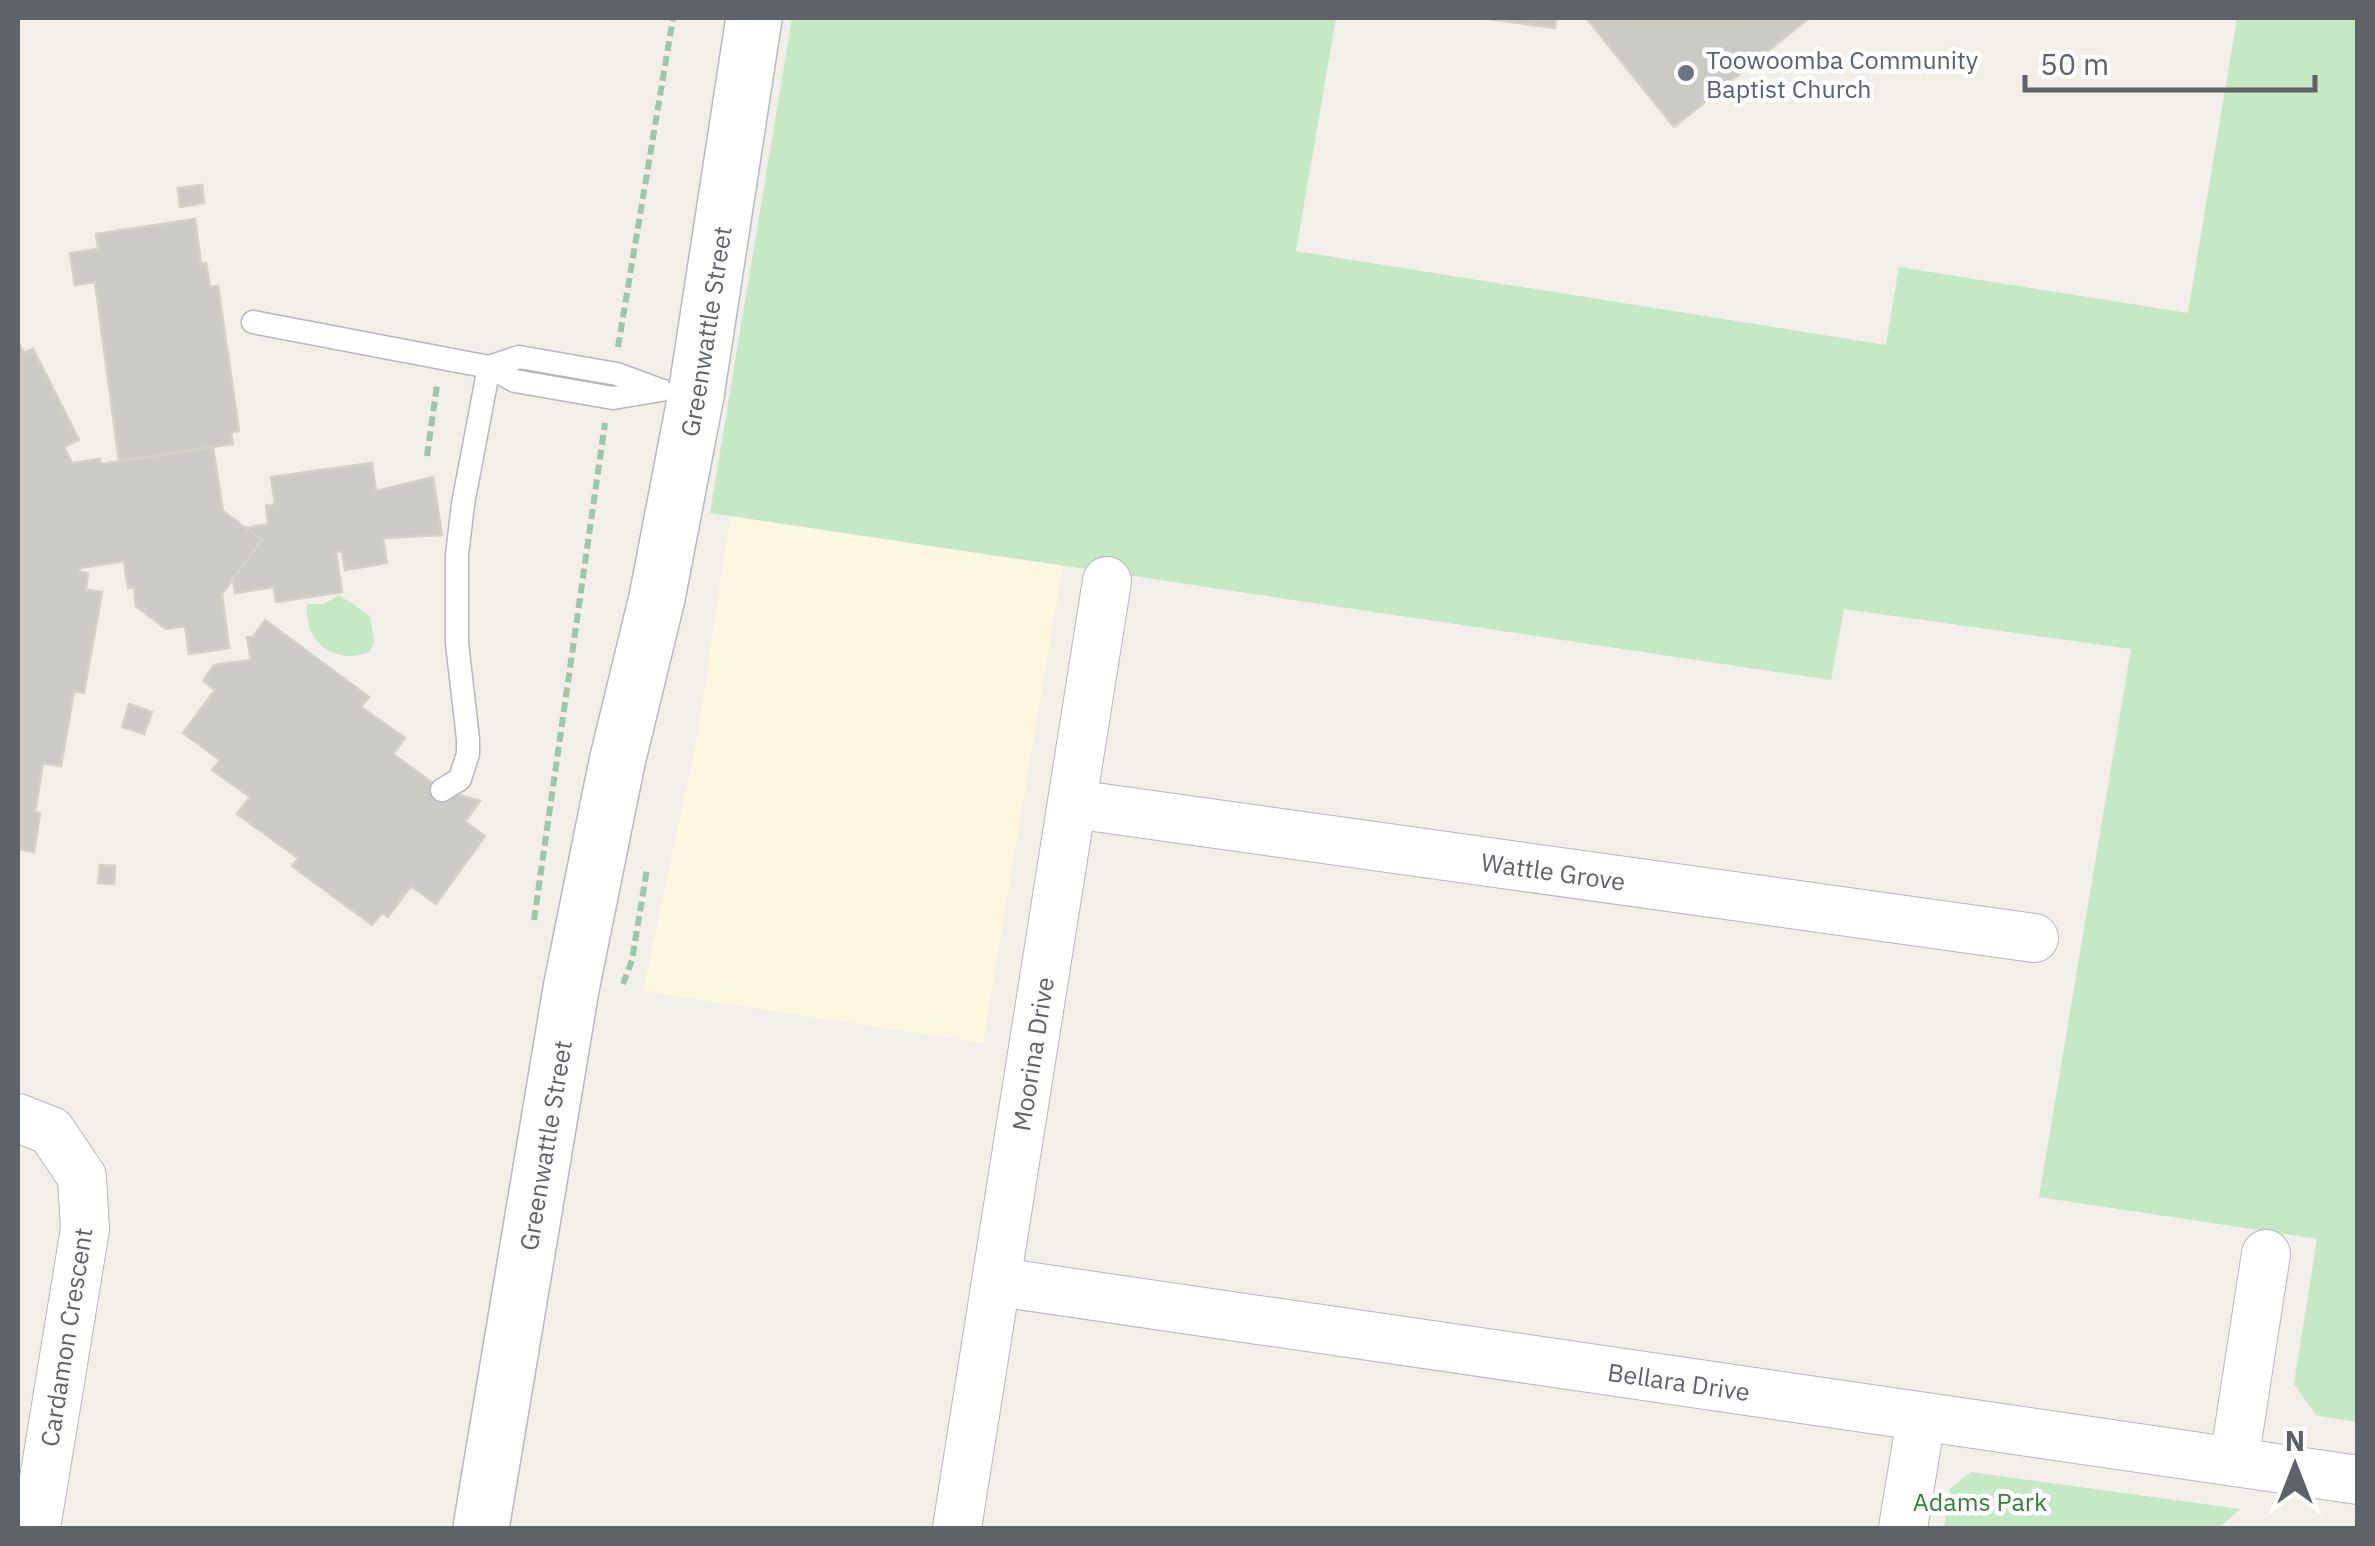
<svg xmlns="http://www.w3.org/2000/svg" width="2375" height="1546" font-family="'IBM Plex Sans',sans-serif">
  <rect width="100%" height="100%" fill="#f1efe8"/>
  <path fill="#fef7e0" d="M 730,516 L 1063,566 L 983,1043 L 643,991 L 698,733 Z"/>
  <path fill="#c5e8c5" d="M 792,18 L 1336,18 L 1296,251 L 1886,345 L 1899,267 L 2188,313 L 2237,18 L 2357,18 L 2357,1422 L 2317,1416 L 2294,1384 L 2317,1239 L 2039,1197 L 2131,649 L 1844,609 L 1831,680 L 710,513 Z
    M 339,595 L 370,616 L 374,641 L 370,652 C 333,666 304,642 307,604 L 324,604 Z
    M 1971,1472 L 2240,1509 L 2219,1528 L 1944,1528 L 1950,1489 Z"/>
  <path fill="#cccac5" stroke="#d6d1c6" stroke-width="2.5" d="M 1481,18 L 1556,18 L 1555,28 Z
    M 1573,18 L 1809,18 L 1674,127 L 1587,19 Z
    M 202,185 L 204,203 L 180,207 L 178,188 Z
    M 195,219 L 201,264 L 206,263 L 210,287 L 218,286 L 239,431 L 231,432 L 233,444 L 119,461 L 95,282 L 75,285 L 70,253 L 98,249 L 96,234 Z
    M 18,341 L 24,353 L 33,349 L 79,440 L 64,447 L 72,463 L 100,459 L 101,464 L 213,447 L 223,511 L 262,540 L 222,594 L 229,648 L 189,654 L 185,626 L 166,629 L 136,606 L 134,587 L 128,588 L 124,561 L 80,568 L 79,572 L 88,573 L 86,590 L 102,592 L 84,693 L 74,691 L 61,766 L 43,763 L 35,812 L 40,813 L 34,852 L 18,849 Z
    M 372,463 L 376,491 L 433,477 L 442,535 L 383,538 L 387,563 L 345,570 L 342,551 L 336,552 L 342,592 L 276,602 L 274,587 L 235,593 L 233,578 L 262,540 L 246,528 L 268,524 L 266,506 L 275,504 L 271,477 Z
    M 265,620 L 369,697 L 361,707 L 405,738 L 393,754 L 442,790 L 480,801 L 465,822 L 485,836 L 436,904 L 411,886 L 388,917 L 382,913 L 372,925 L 292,866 L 298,858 L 237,814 L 250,797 L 212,770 L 220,760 L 183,733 L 215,690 L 203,681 L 214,665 L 251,660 L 247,637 L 253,637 Z
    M 129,704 L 152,712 L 144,734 L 122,727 Z
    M 100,865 L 115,866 L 114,884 L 98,883 Z"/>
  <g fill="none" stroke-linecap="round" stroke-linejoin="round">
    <g stroke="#b5b8bc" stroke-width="25">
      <path id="lane" d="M 253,322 L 489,367 L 515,381 L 613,398 L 661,390
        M 489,367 L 519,357 L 617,374 L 660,390
        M 442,790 L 460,779 L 468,754 L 468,739 L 457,643 L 457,555 L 463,504 L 489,367"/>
    </g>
    <g stroke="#b5b8bc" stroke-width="50">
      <g id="street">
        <path id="s1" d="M 1073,804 L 2034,938"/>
        <path d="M 18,1118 L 51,1131 L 82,1177 L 85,1229 L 36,1528"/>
        <path id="s2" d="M 998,1282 L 2358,1480"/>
        <path d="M 2234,1461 L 2266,1254"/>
        <path id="s3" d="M 957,1528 L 1107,581"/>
        <path d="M 1903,1528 L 1921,1419"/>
      </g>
    </g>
    <g stroke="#b6babf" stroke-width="58">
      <g id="secondary">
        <path id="s4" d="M 481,1528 L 571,989 L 617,762 L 657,598 L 696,395 L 754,18"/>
      </g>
    </g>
    <path stroke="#9cc7a9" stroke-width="6" stroke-dasharray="10 5" stroke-linecap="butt" d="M 618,347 L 673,18
      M 427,456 L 437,385
      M 534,920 L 605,423
      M 623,984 L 632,960 L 647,869"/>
    <use href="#lane" stroke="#fff" stroke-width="22"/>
    <use href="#street" stroke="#fff" stroke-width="48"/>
    <use href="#secondary" stroke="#fff" stroke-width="55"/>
  </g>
  <circle fill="#6b7280" stroke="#fff" stroke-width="4" cx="1686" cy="73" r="10"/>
  <g text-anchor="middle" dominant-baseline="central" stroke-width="9" stroke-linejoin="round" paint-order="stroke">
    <g font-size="25" fill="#5b616d" stroke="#fff" text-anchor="start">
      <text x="1706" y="59">Toowoomba Community<tspan x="1706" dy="29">Baptist Church</tspan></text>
    </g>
    <g font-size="25" fill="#5f6368" stroke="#fff">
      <text stroke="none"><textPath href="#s4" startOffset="1218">Greenwattle Street</textPath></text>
      <text stroke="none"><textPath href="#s1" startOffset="485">Wattle Grove</textPath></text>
      <text stroke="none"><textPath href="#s3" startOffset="480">Moorina Drive</textPath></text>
      <text stroke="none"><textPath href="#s4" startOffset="388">Greenwattle Street</textPath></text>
      <text transform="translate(66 1337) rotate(-81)">Cardamon Crescent</text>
      <text stroke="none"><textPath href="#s2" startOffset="688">Bellara Drive</textPath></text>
    </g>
    <g font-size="25" fill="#348238" stroke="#fff">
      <text x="1980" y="1501">Adams Park</text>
    </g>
  </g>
  <rect width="2375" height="1546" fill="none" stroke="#5f6368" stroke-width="40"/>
  <g transform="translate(2295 1466)" stroke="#ffffff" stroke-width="8" paint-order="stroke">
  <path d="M0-8L18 38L0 25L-18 38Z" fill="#5f6368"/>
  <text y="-15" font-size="28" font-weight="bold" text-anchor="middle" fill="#5f6368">N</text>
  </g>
  <path d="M2025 75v15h290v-15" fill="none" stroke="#5f6368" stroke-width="5"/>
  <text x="2040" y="75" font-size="30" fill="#5f6368" stroke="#ffffff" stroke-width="8" paint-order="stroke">50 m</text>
</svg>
